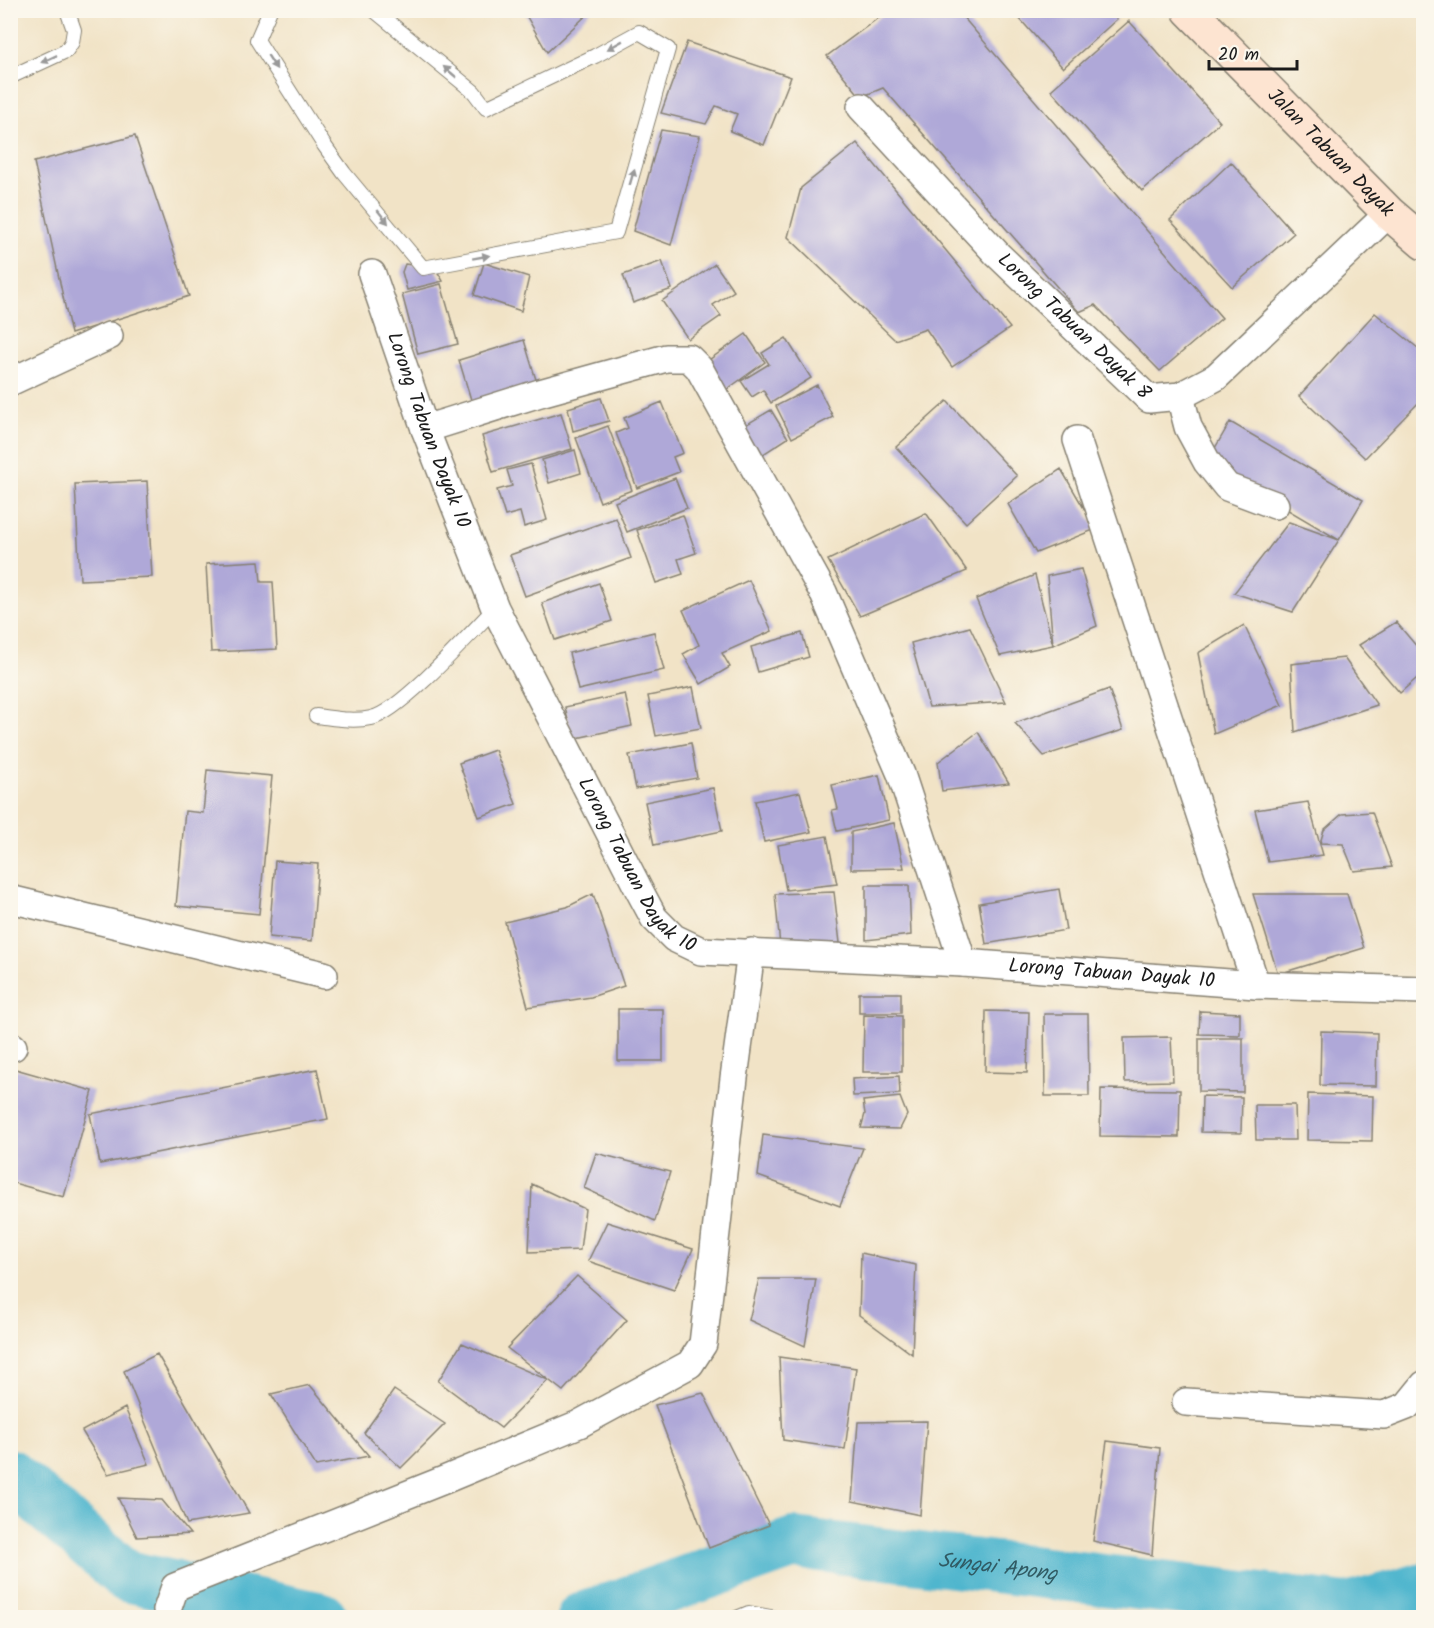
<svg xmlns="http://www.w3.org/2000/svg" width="1434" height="1628" font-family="Kalam,sans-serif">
  <rect width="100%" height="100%" fill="#fbf7ec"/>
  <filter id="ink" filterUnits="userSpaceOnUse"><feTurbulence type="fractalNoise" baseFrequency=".0167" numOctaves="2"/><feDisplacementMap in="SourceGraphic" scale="12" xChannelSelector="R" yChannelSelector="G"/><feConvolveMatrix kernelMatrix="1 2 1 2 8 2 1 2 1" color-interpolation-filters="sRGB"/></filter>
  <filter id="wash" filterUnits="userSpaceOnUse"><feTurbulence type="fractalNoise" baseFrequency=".008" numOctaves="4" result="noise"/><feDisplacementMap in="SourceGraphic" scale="24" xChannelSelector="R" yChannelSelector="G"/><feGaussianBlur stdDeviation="1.35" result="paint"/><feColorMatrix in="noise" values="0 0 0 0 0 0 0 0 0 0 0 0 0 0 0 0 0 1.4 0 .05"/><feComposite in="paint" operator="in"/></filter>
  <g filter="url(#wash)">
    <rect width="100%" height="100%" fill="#f1e3c6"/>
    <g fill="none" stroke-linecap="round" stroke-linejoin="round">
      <g stroke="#4fb6ce" stroke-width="52">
        <path d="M 10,1475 L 126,1576 L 322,1618"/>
        <path id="s1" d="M 582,1618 L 794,1543 L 1347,1609 L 1424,1588"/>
      </g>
    </g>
    <g id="blocks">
      <path fill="#afa8d8" d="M 523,10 L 592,10 L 547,52 Z
        M 889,10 L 957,10 L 1222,318 L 1160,371 L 1095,305 L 1079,312 L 883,88 L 861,97 L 827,56 Z
        M 1012,10 L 1108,10 L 1117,19 L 1063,68 Z
        M 1129,21 L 1220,122 L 1142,191 L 1051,90 Z
        M 687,42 L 791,77 L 764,145 L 730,131 L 737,114 L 716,106 L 706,124 L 661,113 Z
        M 661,130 L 700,136 L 671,245 L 633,231 Z
        M 135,136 L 189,296 L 71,334 L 34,162 Z
        M 857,143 L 1010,328 L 952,367 L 926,329 L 895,340 L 788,237 L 801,188 Z
        M 1231,162 L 1294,233 L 1232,287 L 1170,220 Z
        M 662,261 L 672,289 L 633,303 L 623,275 Z
        M 484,263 L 529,277 L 521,311 L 474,295 Z
        M 405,264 L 436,269 L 443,281 L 407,290 L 402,272 Z
        M 715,264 L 734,291 L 713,305 L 721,316 L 688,339 L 662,301 Z
        M 441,284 L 458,344 L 418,354 L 402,294 Z
        M 1375,313 L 1424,353 L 1424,397 L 1365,458 L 1299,396 Z
        M 746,334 L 765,362 L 726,390 L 706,362 Z
        M 786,338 L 811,378 L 771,403 L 763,390 L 752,397 L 741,381 L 769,364 L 762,353 Z
        M 524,340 L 540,393 L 475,413 L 459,360 Z
        M 817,385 L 833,417 L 792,438 L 776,406 Z
        M 601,398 L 609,421 L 573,431 L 568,408 Z
        M 947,401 L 1017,476 L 966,523 L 896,447 Z
        M 662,402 L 683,453 L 673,457 L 679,472 L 637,488 L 616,433 L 628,428 L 624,418 Z
        M 771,410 L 788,438 L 754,460 L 737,430 Z
        M 561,413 L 572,449 L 493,472 L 482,436 Z
        M 1230,422 L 1363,500 L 1339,540 L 1207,462 Z
        M 608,426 L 632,490 L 600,502 L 576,438 Z
        M 575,450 L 581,473 L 549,483 L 542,460 Z
        M 531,464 L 547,520 L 524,527 L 520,512 L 505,516 L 497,490 L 512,486 L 507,470 Z
        M 1061,469 L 1096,529 L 1036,553 L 1008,504 Z
        M 675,478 L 687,508 L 627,532 L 615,502 Z
        M 147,481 L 152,577 L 80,580 L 75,484 Z
        M 926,513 L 967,571 L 860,616 L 828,560 Z
        M 683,515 L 696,553 L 678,559 L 683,574 L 656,583 L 637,530 Z
        M 616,518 L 631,558 L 525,596 L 510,555 Z
        M 1289,522 L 1339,540 L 1293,612 L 1234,593 Z
        M 259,561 L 261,582 L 273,582 L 277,649 L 211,652 L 206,564 Z
        M 1081,569 L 1097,626 L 1053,645 L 1047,576 Z
        M 1035,575 L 1053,645 L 1000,656 L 976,599 Z
        M 749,580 L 772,631 L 722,653 L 730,667 L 701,684 L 683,654 L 699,645 L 683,610 Z
        M 599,583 L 612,621 L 555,640 L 542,603 Z
        M 1396,622 L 1424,655 L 1424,672 L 1400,693 L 1359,645 Z
        M 1244,625 L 1282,705 L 1214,734 L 1198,653 Z
        M 970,627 L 1006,702 L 929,707 L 911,643 Z
        M 654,632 L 664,670 L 578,690 L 569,653 Z
        M 802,633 L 809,657 L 758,672 L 751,647 Z
        M 1344,658 L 1377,705 L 1295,732 L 1291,664 Z
        M 693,687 L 701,728 L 656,736 L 648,696 Z
        M 1109,689 L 1123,730 L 1044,756 L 1015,723 Z
        M 625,694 L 632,726 L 572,739 L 565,707 Z
        M 978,732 L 1009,783 L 942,791 L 938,762 Z
        M 691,743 L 697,778 L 636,789 L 629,755 Z
        M 495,750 L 516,804 L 479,817 L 459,763 Z
        M 207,770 L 272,776 L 259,914 L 176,906 L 185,811 L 203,813 Z
        M 879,775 L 889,820 L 837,831 L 832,810 L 838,809 L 832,785 Z
        M 713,788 L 722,831 L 654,845 L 645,802 Z
        M 800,792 L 811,832 L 764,842 L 755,801 Z
        M 1308,802 L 1323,855 L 1268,862 L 1255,810 Z
        M 1372,812 L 1392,867 L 1354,871 L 1343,844 L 1320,843 L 1324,830 L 1342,814 Z
        M 894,823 L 904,868 L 851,869 L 851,832 Z
        M 827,836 L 837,884 L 786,890 L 778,845 Z
        M 275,861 L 318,864 L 312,941 L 269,937 Z
        M 866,885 L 909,885 L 911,935 L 866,940 Z
        M 1059,889 L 1066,930 L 986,944 L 979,903 Z
        M 834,892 L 840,943 L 780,946 L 775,894 Z
        M 593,894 L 624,986 L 591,997 L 528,1007 L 505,922 L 567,907 Z
        M 1253,894 L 1347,894 L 1364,948 L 1278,974 Z
        M 859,993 L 901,993 L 901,1013 L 859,1013 Z
        M 618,1009 L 663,1009 L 663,1061 L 618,1061 Z
        M 986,1011 L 1029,1012 L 1027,1073 L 985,1072 Z
        M 1200,1011 L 1240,1013 L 1240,1035 L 1199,1034 Z
        M 1044,1014 L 1088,1014 L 1089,1096 L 1045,1096 Z
        M 864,1015 L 902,1016 L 902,1072 L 863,1072 Z
        M 1321,1031 L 1377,1033 L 1376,1086 L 1320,1085 Z
        M 1171,1037 L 1173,1081 L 1125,1082 L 1124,1038 Z
        M 1199,1038 L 1243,1038 L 1243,1092 L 1199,1091 Z
        M 12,1068 L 93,1091 L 64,1197 L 10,1182 Z
        M 317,1069 L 328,1119 L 100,1164 L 90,1114 Z
        M 899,1076 L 900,1094 L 853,1096 L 852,1079 Z
        M 1101,1089 L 1180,1090 L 1179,1137 L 1100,1136 Z
        M 1308,1094 L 1373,1096 L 1372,1141 L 1307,1140 Z
        M 1202,1096 L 1242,1097 L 1241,1133 L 1201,1132 Z
        M 900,1097 L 907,1115 L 900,1129 L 861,1128 L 865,1114 L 863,1101 Z
        M 1255,1105 L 1295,1105 L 1296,1140 L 1256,1140 Z
        M 763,1135 L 863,1148 L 840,1206 L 758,1176 Z
        M 596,1153 L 670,1172 L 655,1221 L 584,1188 Z
        M 532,1184 L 585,1209 L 580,1250 L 529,1252 Z
        M 607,1222 L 693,1249 L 674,1290 L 588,1261 Z
        M 861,1253 L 916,1265 L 912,1354 L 859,1315 Z
        M 577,1276 L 627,1320 L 563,1391 L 507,1348 Z
        M 759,1279 L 816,1279 L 805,1346 L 749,1320 Z
        M 462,1343 L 548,1380 L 501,1428 L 438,1381 Z
        M 157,1354 L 249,1513 L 187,1524 L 124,1371 Z
        M 779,1357 L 856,1368 L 845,1449 L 783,1440 Z
        M 310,1385 L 369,1456 L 316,1466 L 271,1394 Z
        M 394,1390 L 445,1424 L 401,1468 L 364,1433 Z
        M 703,1393 L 769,1525 L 709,1548 L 655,1405 Z
        M 125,1408 L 149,1464 L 108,1474 L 82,1431 Z
        M 927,1421 L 920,1515 L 852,1501 L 858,1422 Z
        M 1107,1441 L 1160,1448 L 1152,1555 L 1093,1541 Z
        M 118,1498 L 162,1500 L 190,1534 L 137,1537 Z"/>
    </g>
  </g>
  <g filter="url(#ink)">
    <use href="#blocks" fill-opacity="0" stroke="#868071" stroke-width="1.5"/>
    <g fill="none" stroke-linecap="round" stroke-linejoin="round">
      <g stroke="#868071" stroke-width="16">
        <path id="lane" d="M 270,10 L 257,40 L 324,145 L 344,173 L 423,268 L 616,232 L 668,49 L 639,32 L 595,56 L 486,108 L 474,92 L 374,10
          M 10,77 L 66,51 L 72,42 L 74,30 L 67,10
          M 316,716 C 334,718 352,722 371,718 C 399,713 472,632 495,608
          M 737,1618 L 749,1613 L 776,1618"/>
      </g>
      <g stroke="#868071" stroke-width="30">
        <g id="street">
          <path id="s2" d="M 861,107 L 998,255 L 1149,399 L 1180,396 L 1216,377 L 1389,213"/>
          <path id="s3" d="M 372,274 L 425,429 L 495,608 L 639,890 L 654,918 L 674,938 L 701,951 L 963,963 L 1256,985 L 1424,990"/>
          <path d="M 10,382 L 109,336"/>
          <path d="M 1180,396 L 1188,427 L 1207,462 L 1227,487 L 1275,505"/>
          <path d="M 425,429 L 540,393 L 666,358 L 689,358 L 699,368 L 823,592 L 901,774 L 963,963"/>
          <path d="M 1077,440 L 1256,985"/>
          <path d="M 10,899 L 324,975"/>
          <path d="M 10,1045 L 13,1047"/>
          <path d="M 1186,1402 L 1384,1415 L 1407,1406 L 1424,1385"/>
          <path d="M 167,1610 L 175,1587 L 444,1480 L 579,1424 L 690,1364 L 703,1344 L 734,1078 L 751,952"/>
        </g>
      </g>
      <g stroke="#868071" stroke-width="36">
        <g id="secondary">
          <path id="s4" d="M 1189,10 L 1389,213 L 1424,243"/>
        </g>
      </g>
      <use href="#lane" stroke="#fff" stroke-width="14"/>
      <use href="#street" stroke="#fff" stroke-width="27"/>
      <use href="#secondary" stroke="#fde4d1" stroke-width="33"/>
    </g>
    <defs><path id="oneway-solid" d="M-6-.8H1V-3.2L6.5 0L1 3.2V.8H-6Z" transform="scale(1.5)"/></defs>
    <g fill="#999">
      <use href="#oneway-solid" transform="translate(615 45) rotate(151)"/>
      <use href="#oneway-solid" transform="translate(49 59) rotate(155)"/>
      <use href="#oneway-solid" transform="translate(272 62) rotate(57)"/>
      <use href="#oneway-solid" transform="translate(450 72) rotate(-140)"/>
      <use href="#oneway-solid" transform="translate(632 177) rotate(-74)"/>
      <use href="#oneway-solid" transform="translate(383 217) rotate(51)"/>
      <use href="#oneway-solid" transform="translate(481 257) rotate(-10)"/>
    </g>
  </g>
  <g text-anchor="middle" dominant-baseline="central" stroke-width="4.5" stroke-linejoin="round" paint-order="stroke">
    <g font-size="20" fill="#1c1c1c" stroke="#fbf7ec">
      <text stroke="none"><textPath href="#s4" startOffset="201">Jalan Tabuan Dayak</textPath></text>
      <text stroke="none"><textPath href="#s2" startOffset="306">Lorong Tabuan Dayak 8</textPath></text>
      <text stroke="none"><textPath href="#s3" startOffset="166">Lorong Tabuan Dayak 10</textPath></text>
      <text stroke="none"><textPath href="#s3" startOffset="652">Lorong Tabuan Dayak 10</textPath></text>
      <text stroke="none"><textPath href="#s3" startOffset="1174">Lorong Tabuan Dayak 10</textPath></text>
    </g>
    <g font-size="21" font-style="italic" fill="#305a63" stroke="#fbf7ec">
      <text stroke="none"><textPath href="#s1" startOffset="430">Sungai Apong</textPath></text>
    </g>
  </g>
  <rect width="1434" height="1628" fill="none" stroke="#fbf7ec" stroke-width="36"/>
  <path d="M1209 60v9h88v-9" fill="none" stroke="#1c1c1c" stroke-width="3"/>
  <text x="1218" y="60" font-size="18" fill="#1c1c1c" stroke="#fbf7ec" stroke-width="4.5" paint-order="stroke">20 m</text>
</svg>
